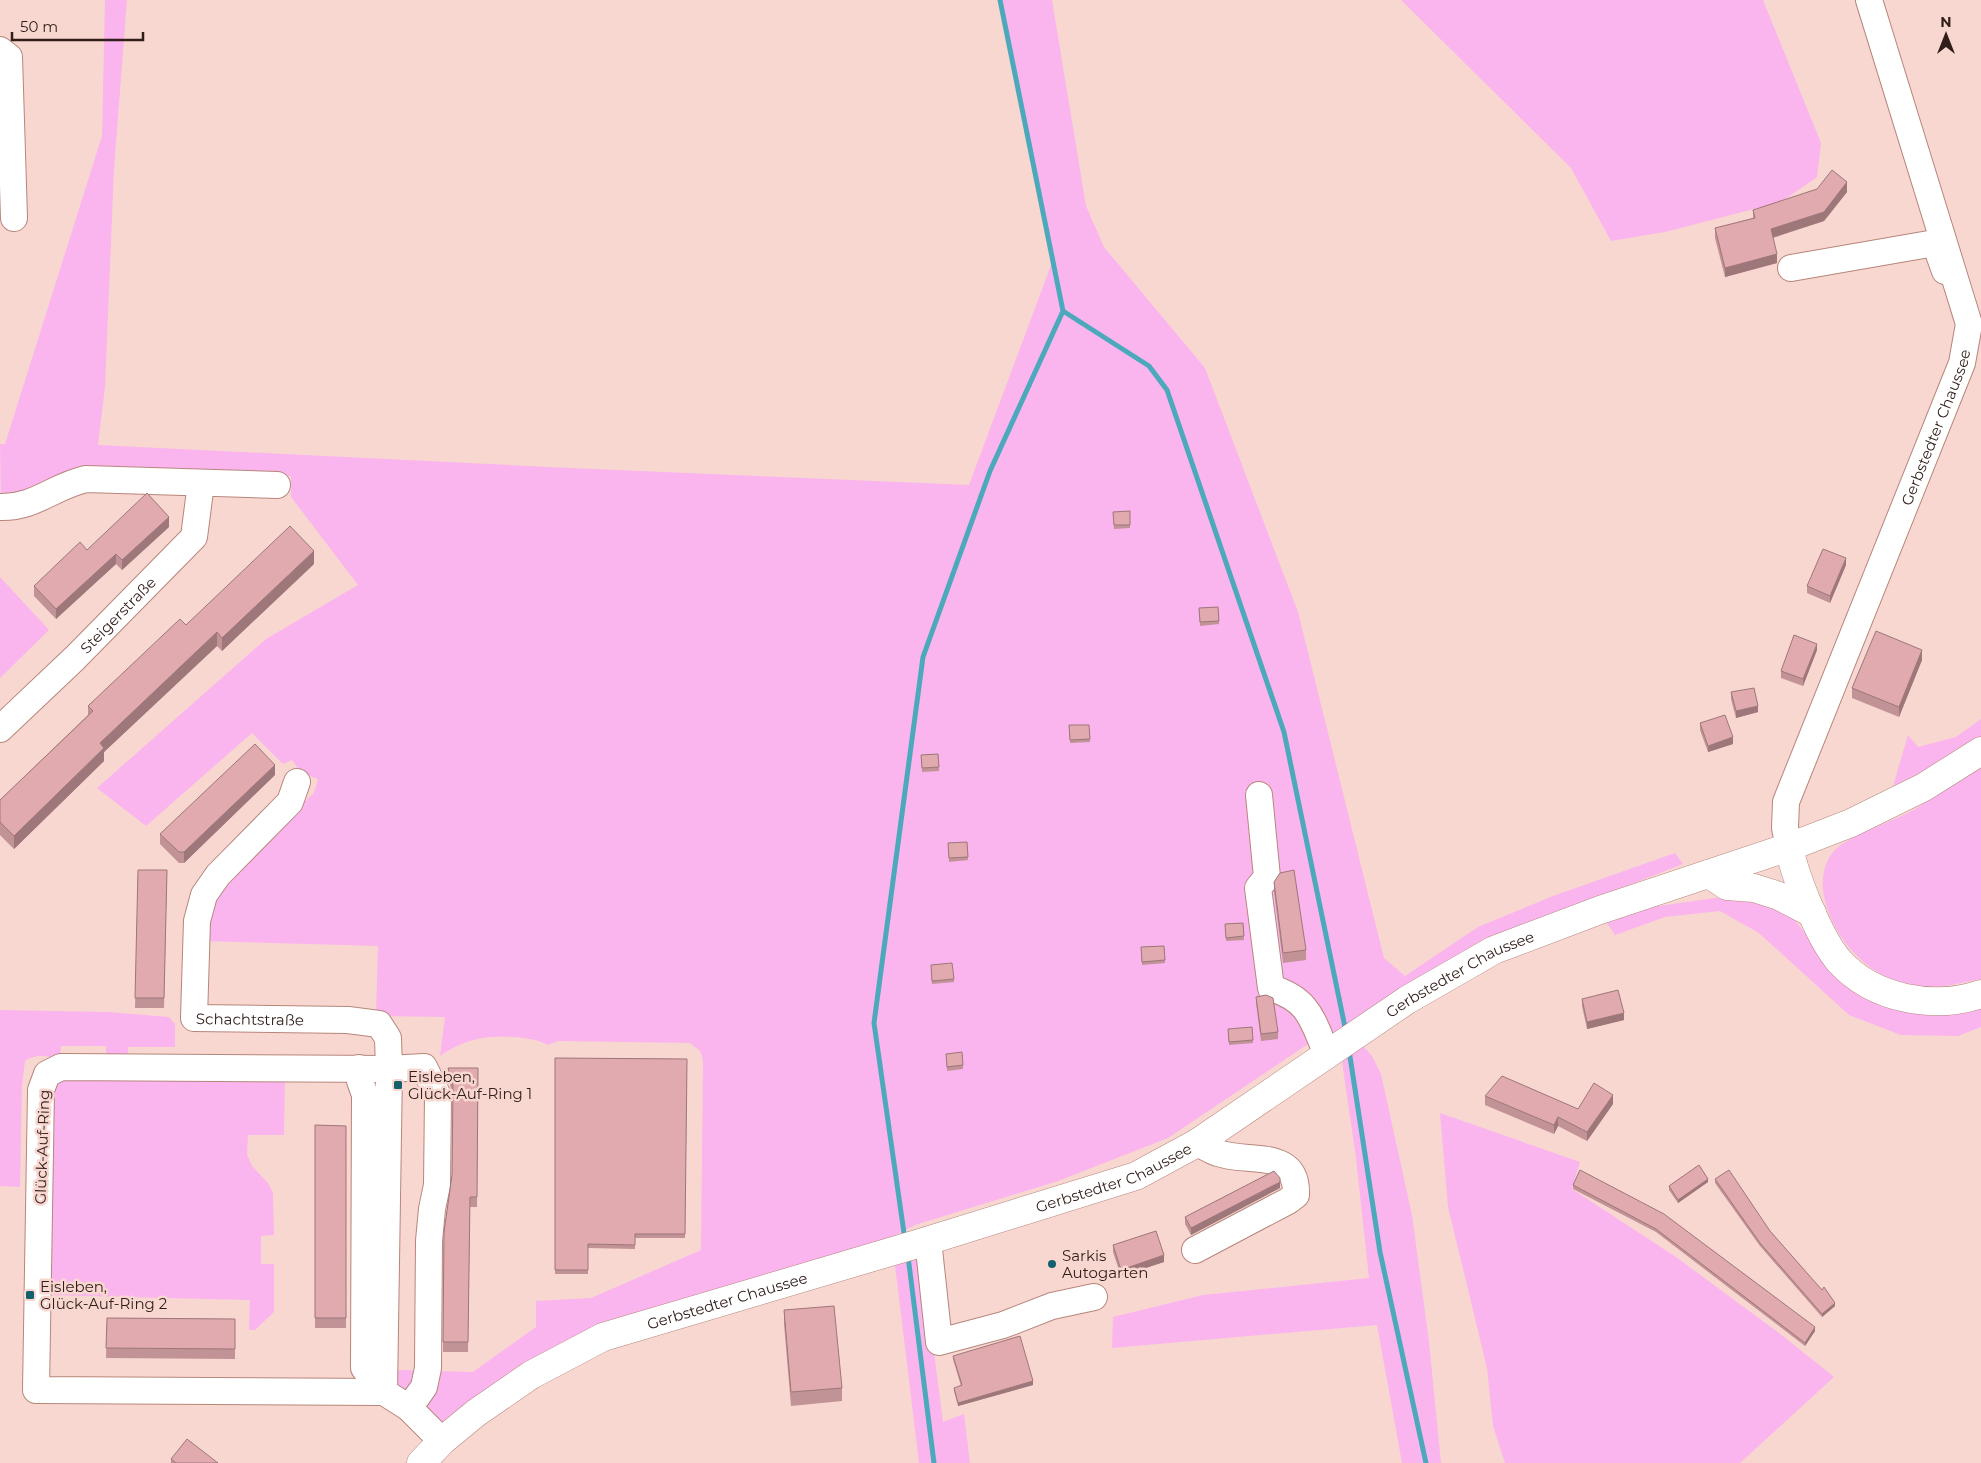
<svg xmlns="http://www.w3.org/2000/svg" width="1981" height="1463" font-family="Montserrat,sans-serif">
  <rect width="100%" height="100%" fill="#f8d7d0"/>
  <path fill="#fab5ee" d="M 105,0 L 127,0 L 114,169 L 105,387 L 98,445 L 570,468 L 969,485 L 1054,257 L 1000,0 L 1052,0 L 1086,206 L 1104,247 L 1205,368 L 1298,612 L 1384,958 L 1405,976 L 1478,927 L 1553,896 L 1675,853 L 1683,864 L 1524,926 L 1330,1040 L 1323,1034 L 1168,1138 L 1058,1181 L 915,1225 L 894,1236 L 895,1240 L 760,1279 L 441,1425 C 425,1411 402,1397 394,1377 L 399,1370 L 473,1372 L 536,1327 L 536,1301 L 591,1298 L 701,1250 L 703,1060 L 700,1051 L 690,1043 L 558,1041 L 548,1045 C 535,1037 499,1035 483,1038 C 468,1040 452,1047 440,1056 L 445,1017 L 376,1016 L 378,946 L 202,941 L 206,910 L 234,865 L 314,793 L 318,779 L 301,773 L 292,760 L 283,764 L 252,733 L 146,826 L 97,788 L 266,639 L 358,585 L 291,497 L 291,476 L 76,471 L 31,495 L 1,500 L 0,444 L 5,444 L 102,136 Z
    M 1401,0 L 1763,0 L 1821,143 L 1817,177 L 1781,202 L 1665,232 L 1611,241 L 1571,168 Z
    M 0,577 L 49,630 L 0,678 Z
    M 1981,719 L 1981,739 L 1967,750 L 1893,786 L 1908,735 L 1918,747 L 1956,737 Z
    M 1981,765 L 1981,979 C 1959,983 1932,991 1910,986 C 1865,975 1829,935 1823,890 C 1822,877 1824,862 1834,851 C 1847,836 1895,821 1915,809 C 1937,795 1959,779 1981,765 Z
    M 1729,896 L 1786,909 L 1842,980 L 1881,1006 L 1931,1016 L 1981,1008 L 1981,1027 L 1958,1036 L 1901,1035 L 1849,1015 L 1759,933 L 1720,911 L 1665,917 L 1615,935 L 1605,920 L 1645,908 Z
    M 0,1010 L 108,1012 L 169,1017 L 175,1024 L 175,1047 L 128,1047 L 128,1061 L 106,1061 L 106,1046 L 61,1046 L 60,1061 C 49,1055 35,1054 25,1061 L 22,1085 L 20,1187 L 0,1186 Z
    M 1363,1046 L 1372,1056 L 1381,1074 L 1412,1215 L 1429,1342 L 1441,1463 L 1402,1463 L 1377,1325 L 1112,1348 L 1113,1317 L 1203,1295 L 1369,1278 L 1356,1158 L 1342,1062 Z
    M 285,1073 L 284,1135 L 248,1135 L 247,1154 L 252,1166 L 268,1183 L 273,1193 L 274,1235 L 261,1236 L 261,1264 L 274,1264 L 274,1312 L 255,1330 L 249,1330 L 250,1300 L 44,1295 L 47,1105 L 57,1077 Z
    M 1440,1113 L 1580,1162 L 1572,1189 L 1676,1257 L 1779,1333 L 1834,1377 L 1740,1463 L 1505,1463 L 1493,1426 L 1487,1368 L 1448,1207 Z
    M 922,1258 L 943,1422 L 964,1414 L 970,1463 L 919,1463 L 895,1265 Z"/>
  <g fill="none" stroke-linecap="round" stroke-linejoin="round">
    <path stroke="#4ca9bb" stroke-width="5" d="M 1000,0 L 1063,311 L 1149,366 L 1167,390 L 1284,732 L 1346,1032
      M 1349,1050 L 1380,1252 L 1426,1463
      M 905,1240 L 874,1023 L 923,657 L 990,471 L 1063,311
      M 908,1256 L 934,1463"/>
    <g stroke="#b7867b" stroke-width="28">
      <g id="minor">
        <path d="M 0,50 L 9,57 L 14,218"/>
        <path d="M 1791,268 L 1929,244 L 1937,249 L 1945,271"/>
        <path d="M 0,507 C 35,508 54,486 86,479 L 277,485"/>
        <path id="s1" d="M 0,729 L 75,658 L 194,537 L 201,483"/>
        <path id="s2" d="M 297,782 L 290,802 L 218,875 L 204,895 L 197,921 L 194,1018 L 348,1020 L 379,1024 L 388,1038 L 389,1069 L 424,1067 L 438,1096 L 437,1185 L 432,1209 L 429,1241 L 428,1368 L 424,1387 L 409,1408"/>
        <path d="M 1259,795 L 1267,877 L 1258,888 L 1271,988 C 1310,1000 1312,1020 1327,1054"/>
        <path id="s3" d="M 1789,847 L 1785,828 L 1786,802 L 1962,363 L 1969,324 L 1869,0"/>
        <path d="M 359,1068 L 360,1081 L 365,1095 L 364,1368 L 384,1392"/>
        <path d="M 928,1240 L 939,1342 L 1003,1325 L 1052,1306 L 1094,1297"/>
        <path d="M 1195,1250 L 1288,1201 L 1296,1195 C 1298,1147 1247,1164 1218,1153 C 1211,1151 1204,1146 1197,1143"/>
        <path d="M 384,1392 L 389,1069 L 61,1067 L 47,1074 L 41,1090 L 36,1390 L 384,1392 L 409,1408 L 442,1441"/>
      </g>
    </g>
    <g stroke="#b7867b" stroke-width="29">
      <g id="major">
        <path d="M 1789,847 C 1795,877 1820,940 1840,962 C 1874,999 1934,1010 1981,994"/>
        <path d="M 1709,874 L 1727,886 L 1754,888 L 1779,896 L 1812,913"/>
        <path id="s4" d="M 421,1463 L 442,1441 L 476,1413 L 531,1375 L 603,1337 L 917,1244 L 1136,1176 L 1197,1143 L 1407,1000 L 1494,950 L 1600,910 L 1789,847 L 1851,823 L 1924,787 L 1981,751"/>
      </g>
    </g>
    <use href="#minor" stroke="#fff" stroke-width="26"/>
    <use href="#major" stroke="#fff" stroke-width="28"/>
  </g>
  <path fill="#c19296" d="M 1847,192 L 1824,221 L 1773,238 L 1777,263 L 1725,277 L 1715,238 L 1715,228 L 1753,218 L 1753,210 Z
    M 1130,511 L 1130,528 L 1114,529 L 1113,512 Z
    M 169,527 L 122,570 L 116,564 L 56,619 L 34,596 L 34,586 L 87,550 Z
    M 314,564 L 222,651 L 217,646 L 104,752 L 104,761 L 14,849 L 0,835 L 0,800 L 88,715 L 88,706 L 186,625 Z
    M 1846,565 L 1830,603 L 1807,593 L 1807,586 Z
    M 1218,607 L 1219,624 L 1200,626 L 1199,608 Z
    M 1817,650 L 1803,686 L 1781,678 L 1781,671 Z
    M 1922,660 L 1899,717 L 1852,698 L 1852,688 Z
    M 1731,692 L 1758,712 L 1736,718 L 1731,699 Z
    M 1700,723 L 1733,744 L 1708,752 L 1700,730 Z
    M 1069,725 L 1089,725 L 1090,742 L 1070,743 Z
    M 938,754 L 939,771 L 922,772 L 921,755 Z
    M 275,775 L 184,863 L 179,863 L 160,844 L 160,834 Z
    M 967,842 L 968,860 L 949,862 L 948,843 Z
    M 138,870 L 167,870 L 164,1008 L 135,1008 Z
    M 1274,882 L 1306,950 L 1306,960 L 1283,963 L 1274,892 Z
    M 1243,923 L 1244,940 L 1226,941 L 1225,924 Z
    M 1164,946 L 1165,963 L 1142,965 L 1141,947 Z
    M 931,969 L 954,979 L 954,982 L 932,984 Z
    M 1256,997 L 1278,1032 L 1278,1039 L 1261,1041 L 1256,1003 Z
    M 1582,999 L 1624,1020 L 1587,1029 L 1582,1006 Z
    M 1252,1027 L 1253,1043 L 1229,1045 L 1228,1032 Z
    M 946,1057 L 963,1065 L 963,1069 L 947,1071 Z
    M 555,1058 L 687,1059 L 685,1238 L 635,1238 L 635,1249 L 588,1248 L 588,1274 L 555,1274 Z
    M 448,1068 L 478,1068 L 477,1207 L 470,1207 L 468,1352 L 443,1352 L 444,1232 L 452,1175 L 453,1096 L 448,1078 Z
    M 1485,1096 L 1578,1109 L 1613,1104 L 1587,1141 L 1558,1126 L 1554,1134 L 1485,1105 Z
    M 315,1125 L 346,1126 L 346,1328 L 315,1328 Z
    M 1580,1170 L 1815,1331 L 1805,1346 L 1656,1232 L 1573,1189 L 1573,1185 Z
    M 1715,1179 L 1770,1231 L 1835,1306 L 1822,1317 L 1760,1246 L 1715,1183 Z
    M 1708,1182 L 1678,1203 L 1669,1190 L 1669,1186 Z
    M 1280,1188 L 1191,1235 L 1185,1224 L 1185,1217 Z
    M 1113,1245 L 1164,1262 L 1121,1276 L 1113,1252 Z
    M 784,1310 L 842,1388 L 842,1401 L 791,1406 L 784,1324 Z
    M 107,1318 L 235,1319 L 235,1359 L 106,1358 Z
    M 953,1356 L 1033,1385 L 958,1406 L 954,1391 L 954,1388 L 961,1386 L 953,1359 Z
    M 171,1459 L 218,1463 L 171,1463 Z"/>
  <path fill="#9d777a" d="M 1847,182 L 1847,192 L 1824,221 L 1771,238 L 1771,229 Z
    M 1777,254 L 1777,263 L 1725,277 L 1725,268 Z
    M 169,517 L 169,527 L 122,570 L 122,560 Z
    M 314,551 L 314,564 L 222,651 L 222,638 Z
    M 116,554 L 116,564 L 56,619 L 56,609 Z
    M 1846,558 L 1846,565 L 1830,603 L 1830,596 Z
    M 217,632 L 217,646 L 104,752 L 104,761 L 14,849 L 14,836 L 100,743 Z
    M 1817,644 L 1817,650 L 1803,686 L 1803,679 Z
    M 1922,650 L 1922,660 L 1899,717 L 1899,707 Z
    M 1758,706 L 1758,712 L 1736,718 L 1736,711 Z
    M 1733,737 L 1733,744 L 1708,752 L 1708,746 Z
    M 275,765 L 275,775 L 184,863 L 184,852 Z
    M 1624,1013 L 1624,1020 L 1587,1029 L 1587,1022 Z
    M 1613,1095 L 1613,1104 L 1587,1141 L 1587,1132 Z
    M 1558,1117 L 1558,1126 L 1554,1134 L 1554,1125 Z
    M 1708,1179 L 1708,1182 L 1678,1203 L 1678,1200 Z
    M 1280,1182 L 1280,1188 L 1191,1235 L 1191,1228 Z
    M 1164,1255 L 1164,1262 L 1121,1276 L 1121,1270 Z
    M 1835,1303 L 1835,1306 L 1822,1317 L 1822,1314 Z
    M 1815,1327 L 1815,1331 L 1805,1346 L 1805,1343 Z
    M 1033,1381 L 1033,1385 L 958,1406 L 958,1403 Z"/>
  <path fill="#e0aaaf" stroke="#9d777a" d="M 1832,170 L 1847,182 L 1824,212 L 1771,229 L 1777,254 L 1725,268 L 1715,228 L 1755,218 L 1753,210 L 1817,189 Z
    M 147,493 L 169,517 L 122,560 L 116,554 L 56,609 L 34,586 L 80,542 L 87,550 Z
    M 1130,511 L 1130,525 L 1114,525 L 1113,512 Z
    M 290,526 L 314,551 L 222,638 L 217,632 L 100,743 L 104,748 L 14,836 L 0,822 L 0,800 L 93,711 L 88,706 L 180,619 L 186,625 Z
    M 1823,549 L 1846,558 L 1830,596 L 1807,586 Z
    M 1218,607 L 1219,621 L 1200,622 L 1199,608 Z
    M 1876,631 L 1922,650 L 1899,707 L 1852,688 Z
    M 1794,635 L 1817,644 L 1803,679 L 1781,671 Z
    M 1754,688 L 1758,706 L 1736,711 L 1731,692 Z
    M 1725,715 L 1733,737 L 1708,746 L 1700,723 Z
    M 1069,725 L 1089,725 L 1090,739 L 1070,740 Z
    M 255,744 L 275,765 L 184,852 L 179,852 L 160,834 Z
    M 938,754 L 939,767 L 922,768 L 921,755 Z
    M 967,842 L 968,857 L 949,858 L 948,843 Z
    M 138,870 L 167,870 L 164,998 L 135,998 Z
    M 1294,870 L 1306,950 L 1283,953 L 1274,882 L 1280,873 Z
    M 1243,923 L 1244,936 L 1226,938 L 1225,924 Z
    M 1164,946 L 1165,960 L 1142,962 L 1141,947 Z
    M 952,963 L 954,979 L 932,981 L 931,965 Z
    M 1618,990 L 1624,1013 L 1587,1022 L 1582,999 Z
    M 1266,995 L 1273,998 L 1278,1032 L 1261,1034 L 1256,997 Z
    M 1252,1027 L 1253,1040 L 1229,1042 L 1228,1029 Z
    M 962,1052 L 963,1065 L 947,1067 L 946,1054 Z
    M 555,1058 L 687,1059 L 685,1234 L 635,1234 L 635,1245 L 588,1244 L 588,1270 L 555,1270 Z
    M 448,1068 L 478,1068 L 477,1197 L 470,1197 L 468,1342 L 443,1342 L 444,1232 L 452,1175 L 453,1086 Z
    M 1502,1076 L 1578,1109 L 1594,1083 L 1613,1095 L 1587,1132 L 1558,1117 L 1554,1125 L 1485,1096 Z
    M 315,1125 L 346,1126 L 346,1318 L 315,1318 Z
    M 1699,1165 L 1708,1179 L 1678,1200 L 1669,1186 Z
    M 1580,1170 L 1664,1214 L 1815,1327 L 1805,1343 L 1656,1229 L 1573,1185 Z
    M 1729,1170 L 1770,1231 L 1822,1290 L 1824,1287 L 1835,1303 L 1822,1314 L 1760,1243 L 1715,1179 Z
    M 1274,1171 L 1280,1178 L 1280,1182 L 1191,1228 L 1185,1217 Z
    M 1156,1231 L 1164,1255 L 1121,1270 L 1113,1245 Z
    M 834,1306 L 842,1388 L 791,1392 L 784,1310 Z
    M 107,1318 L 235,1319 L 235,1349 L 106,1348 Z
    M 1020,1336 L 1033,1381 L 958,1403 L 954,1388 L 962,1385 L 953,1356 Z
    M 187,1439 L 218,1463 L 176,1463 L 171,1459 Z"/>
  <g fill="#14606d" stroke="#f8d7d0" stroke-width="2">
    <rect x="393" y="1080" width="10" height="10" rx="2.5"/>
    <circle cx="1052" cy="1264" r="5"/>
    <rect x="25" y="1290" width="10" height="10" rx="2.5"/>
  </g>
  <g text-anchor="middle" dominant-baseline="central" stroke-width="5" stroke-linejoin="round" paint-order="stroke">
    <g font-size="15" fill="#311e19" stroke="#f8d7d0">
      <text stroke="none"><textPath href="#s3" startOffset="449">Gerbstedter Chaussee</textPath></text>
      <text stroke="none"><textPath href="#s1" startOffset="164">Steigerstraße</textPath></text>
      <text stroke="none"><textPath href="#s4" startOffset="1162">Gerbstedter Chaussee</textPath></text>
      <text stroke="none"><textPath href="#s2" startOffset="328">Schachtstraße</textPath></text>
      <text transform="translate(42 1147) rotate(-88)">Glück-Auf-Ring</text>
      <text stroke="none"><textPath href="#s4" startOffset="758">Gerbstedter Chaussee</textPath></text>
      <text stroke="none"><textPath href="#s4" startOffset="352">Gerbstedter Chaussee</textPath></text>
    </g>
    <g font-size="15" fill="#311e19" stroke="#f8d7d0" text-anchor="start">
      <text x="408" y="1076">Eisleben,<tspan x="408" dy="17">Glück-Auf-Ring 1</tspan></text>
      <text x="1062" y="1255">Sarkis<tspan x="1062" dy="17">Autogarten</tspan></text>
      <text x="40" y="1286">Eisleben,<tspan x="40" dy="17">Glück-Auf-Ring 2</tspan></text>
    </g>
  </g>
  <g transform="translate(1946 35)" stroke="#f8d7d0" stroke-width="4" paint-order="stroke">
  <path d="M0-4L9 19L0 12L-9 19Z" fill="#311e19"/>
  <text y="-8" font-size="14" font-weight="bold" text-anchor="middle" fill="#311e19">N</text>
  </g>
  <path d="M12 32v8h131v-8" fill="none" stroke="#311e19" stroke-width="2.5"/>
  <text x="20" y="32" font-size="15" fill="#311e19" stroke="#f8d7d0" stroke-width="4" paint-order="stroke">50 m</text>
</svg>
